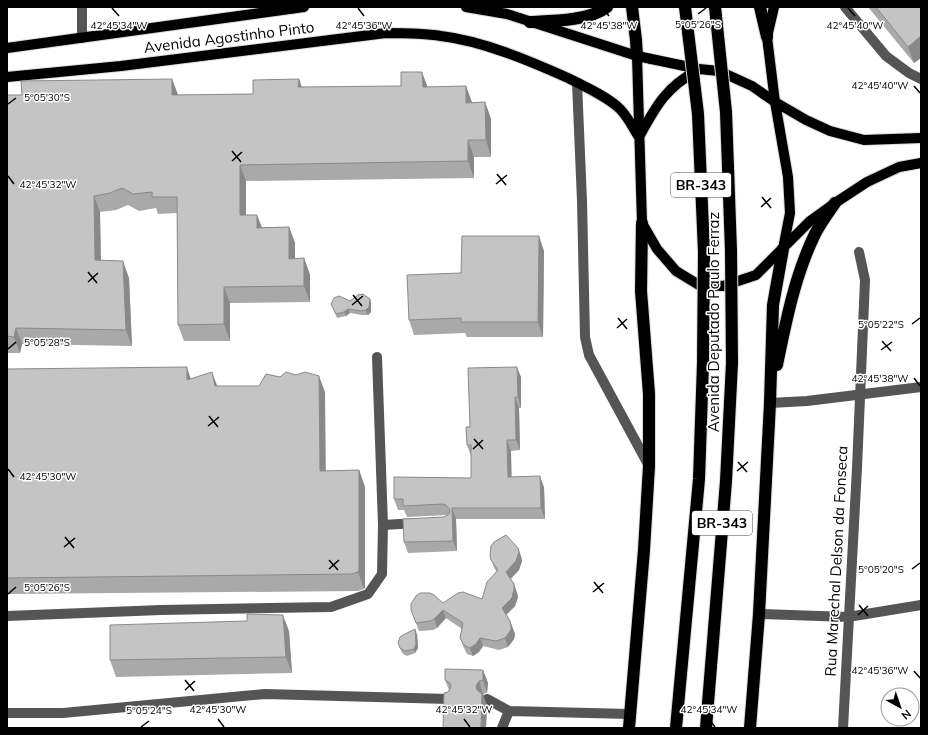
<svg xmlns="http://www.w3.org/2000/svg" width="928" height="735" font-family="Mulish,sans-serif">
  <rect width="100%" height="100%" fill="#fff"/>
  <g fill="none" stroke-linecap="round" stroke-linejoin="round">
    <g stroke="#dbdbdb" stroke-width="12">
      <path id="major" d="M 466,7 L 507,14 L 637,56 L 699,69 L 719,71 L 752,86 L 775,102 L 806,120 L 830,131 L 864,140 L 921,138
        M 774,7 L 767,37 L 775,102 L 788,177 L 790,213 L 783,249
        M 7,48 L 304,7
        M 637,56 L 642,223 L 657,249 L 676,271 L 699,285 L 723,286 L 756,275 L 810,221 L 835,203 L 867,182 L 899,167 L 921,163
        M 7,77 L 121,66 L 386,33 C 404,33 423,33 441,36 C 483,41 530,61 568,78 C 584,86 608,97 620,109 C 628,117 633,128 639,137
        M 639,137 C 656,106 666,87 698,70"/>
    </g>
    <g stroke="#dbdbdb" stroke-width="14">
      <path id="highway" d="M 632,7 L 636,40 L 637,56
        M 760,7 L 767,37
        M 530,22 C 552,21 589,21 607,7
        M 777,365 C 786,321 795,275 815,234 C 820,224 828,213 835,203
        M 629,728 L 644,550 L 649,466 L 649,394 L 641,291 L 642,223
        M 676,728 L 699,479 L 703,363
        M 706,728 L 726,481 L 732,363
        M 750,728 L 759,614 L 770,403 L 773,305 L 783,249"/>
    </g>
    <path stroke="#555" stroke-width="10" d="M 845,7 L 886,56 L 909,73 L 921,79
      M 82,38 L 82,7
      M 577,83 L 582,201 L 585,337 L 589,355 L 649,466
      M 770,403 L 807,401 L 921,387
      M 383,525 L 417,523
      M 759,614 L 848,617 L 921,605
      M 7,616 L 161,610 L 331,607 L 368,594 L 382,574 L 383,525 L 377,357
      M 487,699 L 509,711 L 630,714
      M 7,713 L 63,713 L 265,694 L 449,699
      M 502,728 L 509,711
      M 843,728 L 857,468 L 865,280 L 859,252"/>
    <use href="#major" stroke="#000" stroke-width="10"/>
    <use href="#highway" stroke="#000" stroke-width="12"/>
    <g stroke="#dbdbdb" stroke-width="14" stroke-linecap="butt">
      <path id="highway-bridge" d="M 685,7 L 698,114 L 704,252 L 703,363
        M 715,7 L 726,112 L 731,251 L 732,363"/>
    </g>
    <use href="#highway-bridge" stroke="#000" stroke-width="12"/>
  </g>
  <path fill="#a9a9a9" d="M 868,7 L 921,7 L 921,58 L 914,63 Z
    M 172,79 L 178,95 L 253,94 L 299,79 L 302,87 L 428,87 L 472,102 L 485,102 L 491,119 L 491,157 L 474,157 L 474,178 L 246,181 L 246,215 L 257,215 L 262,227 L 289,227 L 295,243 L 295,259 L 304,258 L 310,275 L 310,302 L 230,303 L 230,341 L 184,341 L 178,325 L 177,213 L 158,214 L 156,208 L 139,211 L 128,205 L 116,210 L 100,212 L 101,260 L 129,278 L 132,346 L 22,344 L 20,353 L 7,353 L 7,95 L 22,95 Z
    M 544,251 L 543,337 L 467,337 L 465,333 L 414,335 L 409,320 L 461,273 Z
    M 370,299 L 371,303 L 371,312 L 368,315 L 362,315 L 350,313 L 346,316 L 337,318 L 331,304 L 350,301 Z
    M 7,369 L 191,379 L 217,386 L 325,392 L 325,471 L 359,470 L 365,487 L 365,587 L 364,589 L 358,591 L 7,594 Z
    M 521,377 L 521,408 L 519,408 L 520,450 L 511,451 L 511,477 L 544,487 L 545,519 L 456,519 L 457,551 L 408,553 L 404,542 L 447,515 L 407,517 L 404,510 L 398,510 L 394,499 L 471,478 L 471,456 L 467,445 L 470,427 Z
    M 490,555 L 521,556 L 522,561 L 519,570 L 511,579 L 514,584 L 517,593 L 518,597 L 515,606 L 506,615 L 510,621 L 515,634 L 514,639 L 508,647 L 499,650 L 483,646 L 479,652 L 473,656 L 467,654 L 463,646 L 460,638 L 462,629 L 446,618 L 437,628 L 433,630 L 419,631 L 411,610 L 443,603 L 482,599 L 497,572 L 494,568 Z
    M 289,631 L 292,673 L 116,677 L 110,660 Z
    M 417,634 L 418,648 L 415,653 L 407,656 L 402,653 L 398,643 Z
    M 483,670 L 488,683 L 487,693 L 483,694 L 483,695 L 487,706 L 486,728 L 443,728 L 448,692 L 449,690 L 445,680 Z"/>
  <path fill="#898989" d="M 921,36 L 921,58 L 914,63 L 908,47 Z
    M 422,72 L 428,88 L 423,87 Z
    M 172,79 L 178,95 L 172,95 Z
    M 299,79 L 304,95 L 298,87 Z
    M 466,86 L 472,102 L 466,103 Z
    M 485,102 L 491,119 L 491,157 L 486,140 Z
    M 468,140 L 474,157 L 474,178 L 468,161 Z
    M 240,165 L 246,181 L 246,232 L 240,215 Z
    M 94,196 L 100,212 L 101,276 L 95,260 Z
    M 257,215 L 263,232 L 257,228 Z
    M 289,227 L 295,243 L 295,275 L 289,259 Z
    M 539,236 L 544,251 L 543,337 L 538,322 Z
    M 304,258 L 310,275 L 310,302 L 304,286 Z
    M 123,261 L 129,278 L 132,346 L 126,330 Z
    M 224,287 L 230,303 L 230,341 L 224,324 Z
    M 370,299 L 371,303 L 371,312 L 368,315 L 366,310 Z
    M 348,309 L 350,313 L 346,316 L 344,312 Z
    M 16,328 L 22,344 L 20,353 L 14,337 Z
    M 187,367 L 192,383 L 187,380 Z
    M 517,367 L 521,377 L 521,408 L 518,397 Z
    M 212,372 L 218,388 L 215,386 Z
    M 319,376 L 325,392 L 326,487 L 320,471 Z
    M 515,397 L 519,408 L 520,450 L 516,440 Z
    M 507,440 L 511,451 L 512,488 L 508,477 Z
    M 359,470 L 365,487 L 365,587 L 364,589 L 358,572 Z
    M 540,476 L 544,487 L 545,519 L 541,508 Z
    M 452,508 L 456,519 L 457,551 L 453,541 Z
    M 518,548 L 521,556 L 522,561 L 519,570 L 509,580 L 506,572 Z
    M 514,584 L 517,593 L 518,597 L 515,606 L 505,616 L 502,608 Z
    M 443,610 L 446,618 L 437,628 L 434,619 Z
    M 283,615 L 289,631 L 292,673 L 286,657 Z
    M 510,621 L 515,634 L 514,639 L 508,647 L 505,638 Z
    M 415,629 L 417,634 L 418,648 L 415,653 L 414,649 Z
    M 480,638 L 483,646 L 479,652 L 473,656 L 470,648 Z
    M 483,670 L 488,683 L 487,693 L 483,680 Z
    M 479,681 L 487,706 L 486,728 L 481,728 L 481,699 L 476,686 Z"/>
  <path fill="#c4c4c4" stroke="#898989" d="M 876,7 L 921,7 L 921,36 L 908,47 Z
    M 401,72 L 422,72 L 423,87 L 466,86 L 466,103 L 485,102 L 486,140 L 468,140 L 468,161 L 240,165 L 240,215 L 257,215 L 257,228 L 289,227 L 289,259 L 304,258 L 304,286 L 224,287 L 224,324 L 178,325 L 177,197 L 152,197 L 152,192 L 133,194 L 122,188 L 110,193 L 94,196 L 95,260 L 123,261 L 126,330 L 16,328 L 14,337 L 7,336 L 7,95 L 22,95 L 21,81 L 172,79 L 172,95 L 253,94 L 253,80 L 299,79 L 298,87 L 401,86 Z
    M 462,236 L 539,236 L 538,322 L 461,322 L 461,318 L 409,320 L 407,275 L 461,273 Z
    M 363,294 L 370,299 L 369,307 L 366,310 L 361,311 L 348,309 L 344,312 L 336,314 L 331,304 L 334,298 L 339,296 L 350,301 L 358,295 Z
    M 187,367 L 187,380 L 212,372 L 215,386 L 259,386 L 266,374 L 280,377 L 286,372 L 296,375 L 305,372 L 319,376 L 320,471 L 359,470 L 359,570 L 358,572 L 352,574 L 7,578 L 7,369 Z
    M 517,367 L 518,397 L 515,397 L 516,440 L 507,440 L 508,477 L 540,476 L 541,508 L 452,508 L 453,541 L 404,542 L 403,519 L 444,517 L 449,514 L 450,510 L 446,505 L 443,504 L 403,506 L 403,499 L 394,499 L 394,477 L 471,478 L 471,445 L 467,445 L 466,427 L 470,427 L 468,368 Z
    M 506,535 L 518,548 L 519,552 L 516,561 L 506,572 L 514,584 L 514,589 L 512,598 L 502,608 L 510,621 L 511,626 L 511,630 L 505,638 L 496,641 L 480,638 L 476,644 L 470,648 L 464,645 L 460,638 L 463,623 L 443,610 L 434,619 L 430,621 L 416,623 L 411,610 L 411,604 L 416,596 L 420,593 L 430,593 L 434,595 L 443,603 L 458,593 L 463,592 L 482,599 L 487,582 L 498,570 L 491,560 L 490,555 L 491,546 L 494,542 Z
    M 247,614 L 283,615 L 286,657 L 110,660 L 110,625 L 247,621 Z
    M 415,629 L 416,644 L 414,649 L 405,651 L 400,648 L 398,643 L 400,637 L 403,635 Z
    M 445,669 L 483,670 L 483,680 L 479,681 L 476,686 L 477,690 L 482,694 L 481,728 L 443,728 L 444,693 L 448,692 L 451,687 L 450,683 L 445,680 Z"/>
  <path fill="none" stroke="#000" stroke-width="1.5" d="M 112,8 L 119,16M 358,8 L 364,16M 603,8 L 609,16M 848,8 L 855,16M 698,14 L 706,8M 641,53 L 650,64M 640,63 L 651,54M 914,86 L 920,93M 8,104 L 16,98M 232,151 L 241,162M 232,161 L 242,152M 497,174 L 506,185M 8,176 L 14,184M 496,184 L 507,175M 762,197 L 771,208M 761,207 L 771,198M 88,272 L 97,283M 88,282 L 98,273M 353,295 L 362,306M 352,305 L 363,296M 618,318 L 627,329M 912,324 L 920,318M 617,328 L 627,319M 882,341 L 891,351M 8,349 L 16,342M 881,350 L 892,342M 914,378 L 920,386M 209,416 L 218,427M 208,426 L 219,417M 474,439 L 483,449M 473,449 L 483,440M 738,462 L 747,472M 8,469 L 14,477M 737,471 L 748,462M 65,537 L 74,548M 64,547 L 75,538M 329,560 L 338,570M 329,569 L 339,560M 912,569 L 920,563M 594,582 L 603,593M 593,592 L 604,583M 8,594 L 16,587M 859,605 L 868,616M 858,615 L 868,606M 914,671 L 920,678M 185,680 L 194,691M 185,690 L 195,681M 218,719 L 224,727M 464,719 L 470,727M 709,719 L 715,727M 141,727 L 149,721"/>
  <g text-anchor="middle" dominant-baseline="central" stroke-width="3" stroke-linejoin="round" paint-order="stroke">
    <g fill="#fff" stroke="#4c4c4c" stroke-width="1">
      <rect x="671" y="173" width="60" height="24" rx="3"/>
      <rect x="692" y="511" width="60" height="24" rx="3"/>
    </g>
    <g font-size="14" font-weight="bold" fill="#000">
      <text x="701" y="185">BR-343</text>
      <text x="722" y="523">BR-343</text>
    </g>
    <g font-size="15" fill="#000" stroke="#fff">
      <text transform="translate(229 37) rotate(-7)">Avenida Agostinho Pinto</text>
      <text transform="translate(713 322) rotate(-90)">Avenida Deputado Paulo Ferraz</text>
      <text transform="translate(836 561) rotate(-87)">Rua Marechal Delson da Fonseca</text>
    </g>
  </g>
  <g font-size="10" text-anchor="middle" fill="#000" stroke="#fff" stroke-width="3" stroke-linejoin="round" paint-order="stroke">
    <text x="698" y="28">5°05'26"S</text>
    <text x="119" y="29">42°45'34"W</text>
    <text x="364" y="29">42°45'36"W</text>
    <text x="609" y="29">42°45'38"W</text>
    <text x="855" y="29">42°45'40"W</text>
    <text x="880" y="89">42°45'40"W</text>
    <text x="47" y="101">5°05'30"S</text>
    <text x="48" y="188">42°45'32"W</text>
    <text x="881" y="328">5°05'22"S</text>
    <text x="47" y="346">5°05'28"S</text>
    <text x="880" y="382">42°45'38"W</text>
    <text x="48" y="480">42°45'30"W</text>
    <text x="881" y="573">5°05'20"S</text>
    <text x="47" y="591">5°05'26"S</text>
    <text x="880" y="674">42°45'36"W</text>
    <text x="218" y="713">42°45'30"W</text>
    <text x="464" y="713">42°45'32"W</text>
    <text x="709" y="713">42°45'34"W</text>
    <text x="149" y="714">5°05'24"S</text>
  </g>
  <rect width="928" height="735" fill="none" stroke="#000000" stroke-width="16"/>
  <g transform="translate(900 707) rotate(140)"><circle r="19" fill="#ffffff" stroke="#999999"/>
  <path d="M0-3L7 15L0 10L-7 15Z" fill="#000000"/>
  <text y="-6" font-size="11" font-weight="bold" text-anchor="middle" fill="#000000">N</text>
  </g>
</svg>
